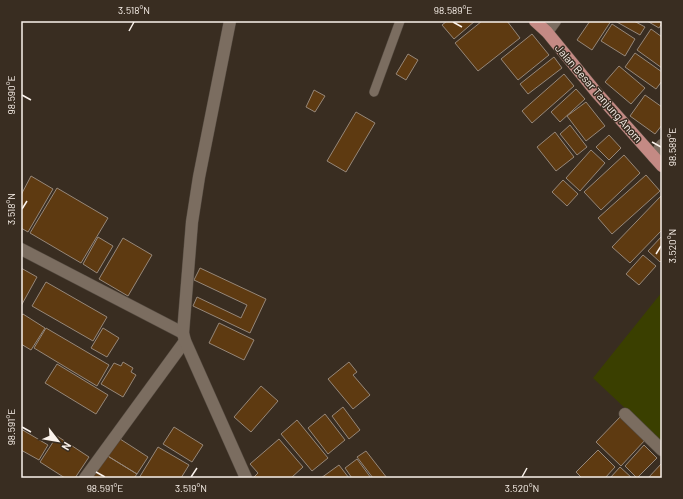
<svg xmlns="http://www.w3.org/2000/svg" width="683" height="499" font-family="Barlow,sans-serif">
  <rect width="100%" height="100%" fill="#392d21"/>
  <path fill="#3a3f00" d="M 662,292 L 662,443 L 593,378 Z"/>
  <path fill="#5e3a11" stroke="#968779" d="M 447,21 L 475,21 L 454,39 L 442,25 Z
    M 482,21 L 507,21 L 520,38 L 478,71 L 455,43 Z
    M 590,21 L 611,21 L 592,50 L 577,40 Z
    M 615,21 L 634,21 L 645,27 L 640,35 Z
    M 647,21 L 662,21 L 662,23 L 659,28 Z
    M 612,24 L 635,39 L 625,56 L 601,41 Z
    M 651,29 L 662,37 L 662,68 L 637,50 Z
    M 532,34 L 549,55 L 518,80 L 501,59 Z
    M 635,53 L 662,72 L 662,81 L 656,89 L 625,67 Z
    M 408,54 L 418,60 L 406,80 L 396,74 Z
    M 554,57 L 562,68 L 528,94 L 520,84 Z
    M 619,66 L 645,88 L 631,104 L 605,82 Z
    M 564,74 L 574,86 L 532,123 L 522,111 Z
    M 576,89 L 585,99 L 560,122 L 551,112 Z
    M 314,90 L 325,96 L 315,112 L 306,107 Z
    M 645,95 L 662,107 L 662,125 L 655,134 L 630,116 Z
    M 586,102 L 605,126 L 586,141 L 567,116 Z
    M 356,112 L 375,123 L 346,172 L 327,161 Z
    M 570,125 L 587,147 L 577,155 L 560,134 Z
    M 555,132 L 574,157 L 556,171 L 537,147 Z
    M 609,135 L 621,148 L 609,160 L 596,147 Z
    M 591,150 L 605,163 L 580,191 L 566,178 Z
    M 624,155 L 640,173 L 601,210 L 584,192 Z
    M 646,175 L 660,191 L 612,234 L 598,218 Z
    M 31,176 L 53,189 L 28,232 L 21,228 L 21,195 Z
    M 563,180 L 578,194 L 567,206 L 552,192 Z
    M 57,188 L 108,218 L 81,263 L 30,233 Z
    M 661,196 L 662,230 L 630,263 L 612,247 Z
    M 662,236 L 662,260 L 660,262 L 648,251 Z
    M 98,237 L 113,246 L 97,273 L 83,264 Z
    M 123,238 L 152,255 L 128,296 L 99,279 Z
    M 643,255 L 656,266 L 639,285 L 626,274 Z
    M 21,268 L 37,277 L 21,306 Z
    M 200,268 L 266,299 L 250,333 L 193,306 L 197,297 L 241,318 L 247,305 L 194,280 Z
    M 46,282 L 107,317 L 93,341 L 32,306 Z
    M 23,314 L 45,328 L 31,350 L 21,344 L 21,316 Z
    M 219,323 L 254,340 L 244,360 L 209,343 Z
    M 46,328 L 109,365 L 97,386 L 34,348 Z
    M 103,328 L 119,338 L 107,357 L 91,348 Z
    M 123,362 L 133,368 L 131,372 L 136,375 L 123,397 L 101,384 L 114,363 L 121,366 Z
    M 349,362 L 357,372 L 353,375 L 370,395 L 353,409 L 328,379 Z
    M 57,364 L 108,395 L 96,414 L 45,383 Z
    M 261,386 L 278,401 L 251,432 L 234,417 Z
    M 343,407 L 360,430 L 349,439 L 332,416 Z
    M 325,414 L 345,440 L 328,454 L 308,428 Z
    M 621,416 L 646,439 L 621,466 L 596,442 Z
    M 297,420 L 328,458 L 312,471 L 281,434 Z
    M 174,427 L 203,445 L 192,462 L 163,444 Z
    M 21,429 L 48,445 L 39,460 L 21,450 Z
    M 57,436 L 89,457 L 75,478 L 65,478 L 40,462 Z
    M 117,437 L 148,457 L 137,474 L 106,455 Z
    M 279,439 L 303,467 L 291,478 L 255,478 L 254,477 L 258,473 L 250,464 Z
    M 644,445 L 657,458 L 637,478 L 625,466 Z
    M 158,447 L 189,465 L 181,478 L 139,478 Z
    M 598,450 L 615,467 L 605,478 L 582,478 L 576,472 Z
    M 366,451 L 387,478 L 373,478 L 357,457 Z
    M 106,455 L 137,474 L 134,478 L 89,478 Z
    M 357,459 L 371,478 L 352,478 L 345,468 Z
    M 662,463 L 662,478 L 648,478 Z
    M 339,465 L 349,478 L 321,478 Z
    M 620,467 L 632,478 L 610,478 Z"/>
  <g fill="none" stroke-linecap="round" stroke-linejoin="round">
    <g stroke="#544a40" stroke-width="10">
      <path id="lane" d="M 374,92 L 400,21"/>
    </g>
    <g stroke="#544a40" stroke-width="13">
      <path id="street" d="M 547,32 L 555,21
        M 21,249 L 183,333
        M 625,414 L 662,450
        M 85,478 L 185,341"/>
    </g>
    <g stroke="#544a40" stroke-width="13">
      <path id="secondary" d="M 230,21 L 199,177 L 192,222 L 183,333 L 185,341 L 246,478
        M 654,157 L 662,145"/>
    </g>
    <g stroke="#544a40" stroke-width="13">
      <path id="primary" d="M 535,21 L 547,32 L 596,92 L 662,166"/>
    </g>
    <use href="#lane" stroke="#7b6d60" stroke-width="9"/>
    <use href="#street" stroke="#7b6d60" stroke-width="12"/>
    <use href="#secondary" stroke="#7b6d60" stroke-width="12"/>
    <use href="#primary" stroke="#c48a84" stroke-width="12"/>
  </g>
  <path fill="none" stroke="#faf2eb" stroke-width="1.5" d="M 453,22 L 462,27M 129,31 L 134,22M 22,95 L 31,100M 652,142 L 661,147M 22,209 L 27,201M 656,254 L 661,246M 22,427 L 31,432M 96,472 L 105,477M 191,477 L 197,468M 522,477 L 527,468"/>
  <g text-anchor="middle" dominant-baseline="central" stroke-width="3" stroke-linejoin="round" paint-order="stroke">
    <g font-size="11" fill="#faf2eb" stroke="#392d21">
      <text transform="translate(599 93) rotate(49)">Jalan Besar Tanjung Anom</text>
    </g>
  </g>
  <rect width="683" height="499" fill="none" stroke="#392d21" stroke-width="44"/>
  <g transform="translate(58 441) rotate(121)" stroke="#392d21" stroke-width="3" paint-order="stroke">
  <path d="M0-3L7 15L0 10L-7 15Z" fill="#faf2eb"/>
  <text y="-6" font-size="11" font-weight="bold" text-anchor="middle" fill="#faf2eb">N</text>
  </g>
  <rect x="22" y="22" width="639" height="455" fill="none" stroke="#faf2eb" stroke-width="1.5"/>
  <g font-size="10" text-anchor="middle" fill="#faf2eb">
    <text x="134" y="14">3.518°N</text>
    <text x="453" y="14">98.589°E</text>
    <text transform="translate(11 95) rotate(-90)" y="4">98.590°E</text>
    <text transform="translate(672 147) rotate(-90)" y="4">98.589°E</text>
    <text transform="translate(11 209) rotate(-90)" y="4">3.518°N</text>
    <text transform="translate(672 246) rotate(-90)" y="4">3.520°N</text>
    <text transform="translate(11 427) rotate(-90)" y="4">98.591°E</text>
    <text x="105" y="492">98.591°E</text>
    <text x="191" y="492">3.519°N</text>
    <text x="522" y="492">3.520°N</text>
  </g>
</svg>
